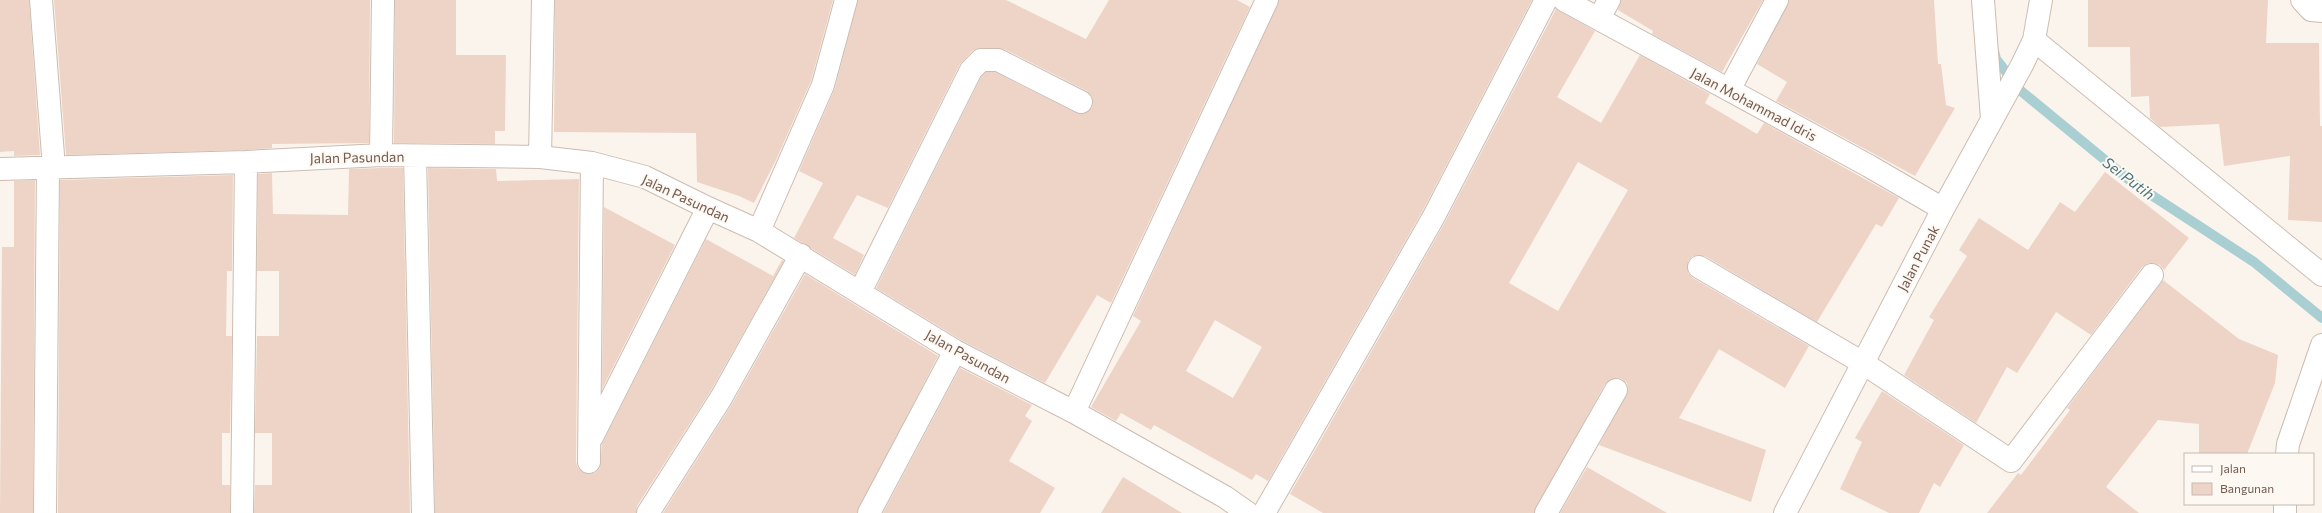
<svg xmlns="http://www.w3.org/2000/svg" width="2322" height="513" font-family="Commissioner,sans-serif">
  <rect width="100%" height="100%" fill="#fbf4ec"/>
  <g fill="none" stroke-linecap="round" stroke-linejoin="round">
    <path stroke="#a9cfd3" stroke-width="10" d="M 1994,51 L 1996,59 L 2021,91 L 2133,183 L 2254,262 L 2322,318"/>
  </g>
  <path fill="#edd4c7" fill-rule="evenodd" d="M 0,0 L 29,0 L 40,155 L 14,156 L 14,151 L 0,152 Z
    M 54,0 L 370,0 L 369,143 L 272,144 L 272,148 L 246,150 L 66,155 Z
    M 395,0 L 456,0 L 456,55 L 506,55 L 505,131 L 495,131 L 495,144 L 394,143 Z
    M 555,0 L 833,0 L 811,81 L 776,160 L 754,203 L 739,196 L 697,182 L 696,133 L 554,132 Z
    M 858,0 L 1006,0 L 1086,39 L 1109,0 L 1237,0 L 1250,7 L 1111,303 L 1097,295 L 1045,383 L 961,340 L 876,288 L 981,77 L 986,72 L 995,72 L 1076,113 L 1082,114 L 1092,108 L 1093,102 L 1092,96 L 1087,91 L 1004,49 L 981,48 L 972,51 L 960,64 L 888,208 L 857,195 L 833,238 L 864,255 L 855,275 L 794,238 L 823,183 L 799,171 L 835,88 Z
    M 1279,0 L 1532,0 L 1422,212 L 1268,481 L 1256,474 L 1252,480 L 1154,425 L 1151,430 L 1121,413 L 1116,421 L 1091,407 L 1141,321 L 1133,316 ZM 1215,320 L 1262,347 L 1233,398 L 1186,371 Z
    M 1621,0 L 1763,0 L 1722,72 L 1652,34 L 1653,31 L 1618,10 Z
    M 1789,0 L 1934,0 L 1938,64 L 1941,64 L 1946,105 L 1955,108 L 1915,176 L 1776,101 L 1787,82 L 1757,64 Z
    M 2088,0 L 2268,0 L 2266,43 L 2319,43 L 2320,126 L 2322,126 L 2322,222 L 2288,220 L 2290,156 L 2224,166 L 2219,124 L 2160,127 L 2150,118 L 2149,96 L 2131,97 L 2130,47 L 2088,47 Z
    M 1556,9 L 1595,31 L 1557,97 L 1601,123 L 1640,55 L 1710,94 L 1705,103 L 1757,134 L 1764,123 L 1899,198 L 1882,227 L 1876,224 L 1817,322 L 1705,256 L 1693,256 L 1688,261 L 1688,273 L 1693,278 L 1809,346 L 1785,388 L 1719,349 L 1679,418 L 1766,450 L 1751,502 L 1599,445 L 1628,390 L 1627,383 L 1622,379 L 1616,378 L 1605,384 L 1534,513 L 1323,513 L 1290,494 L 1444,224 ZM 1578,162 L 1628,190 L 1558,311 L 1509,283 Z
    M 381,168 L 403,168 L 410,513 L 254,513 L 255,485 L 272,485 L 272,433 L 255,433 L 257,336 L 279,336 L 279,271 L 257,271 L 258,174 L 272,173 L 273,214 L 348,215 L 349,169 Z
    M 428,168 L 496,169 L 497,181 L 579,179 L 576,462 L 578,468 L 588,474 L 595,473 L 600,468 L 602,444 L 706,239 L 773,276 L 782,260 L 784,261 L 710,392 L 637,506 L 636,513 L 435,513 Z
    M 2105,172 L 2189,238 L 2164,270 L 2160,265 L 2154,263 L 2148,263 L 2142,267 L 2091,335 L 2056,312 L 2017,373 L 2007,367 L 1976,423 L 1904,375 L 1934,320 L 1929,317 L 1967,256 L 1959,250 L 1979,218 L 2028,250 L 2060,202 L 2075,212 Z
    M 233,175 L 232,271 L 227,271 L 226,336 L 232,336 L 230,433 L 222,433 L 222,485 L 230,485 L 230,513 L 58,513 L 60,180 Z
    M 35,180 L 33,513 L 0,513 L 2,247 L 14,247 L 14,181 Z
    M 604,207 L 675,245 L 602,389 Z
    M 805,274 L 938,356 L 857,513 L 663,513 L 732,404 Z
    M 2163,280 L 2239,339 L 2278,355 L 2275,383 L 2247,454 L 2199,454 L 2199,424 L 2158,420 L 2106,487 L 2139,513 L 1987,513 L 2018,473 L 2021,475 L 2070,410 L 2067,408 Z
    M 960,368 L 1032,405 L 1025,416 L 1032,421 L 1009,461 L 1055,488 L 1040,513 L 883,513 Z
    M 1882,391 L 1964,445 L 1940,487 L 1934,483 L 1919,513 L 1889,513 L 1840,489 L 1862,442 L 1855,438 Z
    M 1587,467 L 1667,513 L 1560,513 Z
    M 1123,477 L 1182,513 L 1101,513 Z"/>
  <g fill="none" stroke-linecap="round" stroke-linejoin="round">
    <g stroke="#ccbcb2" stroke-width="24">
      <path id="minor" d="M 41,0 L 54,168
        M 1564,0 L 1869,166 L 1943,209
        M 1983,0 L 1992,119
        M 2302,0 L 2311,10 L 2322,11
        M 1599,19 L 1609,0
        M 2034,40 L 2322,275
        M 1729,90 L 1777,0
        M 381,155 L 383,0
        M 415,156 L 423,513
        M 540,157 L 543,0
        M 0,169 L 246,162 L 381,155 L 540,157 L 592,163 L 645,177 L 708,208 L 759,231 L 955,351 L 1074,412 L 1225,497 L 1248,513
        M 759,231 L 823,85 L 846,0
        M 1699,267 L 1863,363 L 2011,461 L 2152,275
        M 860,292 L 971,70 L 981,60 L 998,60 L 1081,102
        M 1074,412 L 1267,0
        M 592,437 L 708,208
        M 2287,454 L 2288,444 L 2322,345
        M 589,462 L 592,163
        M 2285,504 L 2285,513
        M 45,513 L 48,168
        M 242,513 L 246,162
        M 648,513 L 721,398 L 801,255
        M 869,513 L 955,351
        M 1264,513 L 1433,218 L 1546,0
        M 1546,513 L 1616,390
        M 1785,513 L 1943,209 L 2022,65 L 2034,40 L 2041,0"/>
    </g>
    <use href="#minor" stroke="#fff" stroke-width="22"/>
  </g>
  <g text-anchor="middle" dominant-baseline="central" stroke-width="4" stroke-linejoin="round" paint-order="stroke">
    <g font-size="14" fill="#735b51" stroke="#fdf8f2">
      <text transform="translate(1754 104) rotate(28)">Jalan Mohammad Idris</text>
      <text transform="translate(357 157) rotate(-1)">Jalan Pasundan</text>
      <text transform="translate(686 198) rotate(25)">Jalan Pasundan</text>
      <text transform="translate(1918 258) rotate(-62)">Jalan Punak</text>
      <text transform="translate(968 356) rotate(29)">Jalan Pasundan</text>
    </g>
    <g font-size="15" font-style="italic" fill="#4a777d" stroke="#fdf8f2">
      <text transform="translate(2129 178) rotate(37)">Sei Putih</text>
    </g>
  </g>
  <rect x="2184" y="453" width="130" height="52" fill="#fdf8f2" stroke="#c6b9b2"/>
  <rect x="2192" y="466" width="20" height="6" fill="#ffffff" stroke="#c6b9b2"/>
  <text x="2220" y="473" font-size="12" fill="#735b51">Jalan</text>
  <rect x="2192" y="483" width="20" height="12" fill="#edd4c7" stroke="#c6b9b2"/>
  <text x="2220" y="493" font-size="12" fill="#735b51">Bangunan</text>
</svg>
